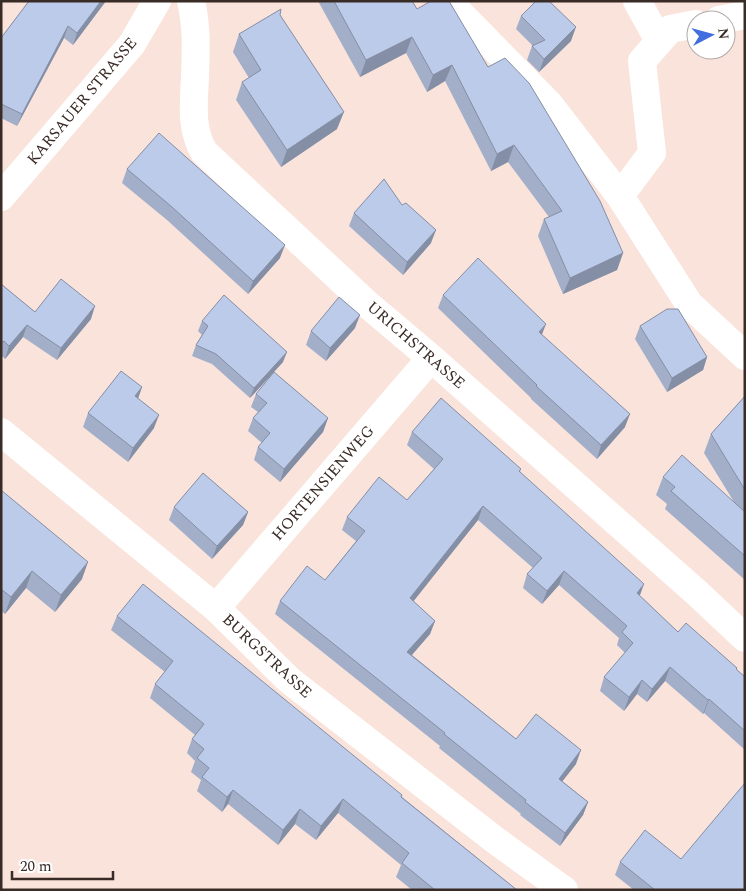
<svg xmlns="http://www.w3.org/2000/svg" width="746" height="891" font-family="Spectral,serif">
  <rect width="100%" height="100%" fill="#fae3db"/>
  <g fill="none" stroke-linecap="round" stroke-linejoin="round">
    <path stroke="#fff" stroke-width="28" d="M 191,1 C 197,26 196,51 195,76 C 194,102 190,128 204,152 L 367,304 L 431,358 L 696,592 L 745,638
      M 448,1 L 549,104 L 620,196 L 689,304 L 745,356
      M 637,1 L 659,41
      M 719,20 L 745,15
      M 620,196 L 652,153 L 642,61 L 670,29 L 696,24
      M 1,197 L 132,44 L 157,1
      M 1,432 L 216,608 L 289,680 L 495,840 L 564,890
      M 216,608 L 431,358"/>
  </g>
  <path fill="#a3afc9" d="M 29,1 L 106,1 L 73,45 L 64,38 L 17,126 L 1,118 L 1,38 Z
    M 318,1 L 412,1 L 417,9 L 488,67 L 623,253 L 617,270 L 563,294 L 538,236 L 544,219 L 549,217 L 508,162 L 491,171 L 445,81 L 427,92 L 406,53 L 360,77 Z
    M 280,15 L 337,129 L 281,167 L 236,100 L 242,82 L 249,78 L 233,52 L 239,34 Z
    M 521,16 L 571,41 L 539,72 L 527,60 L 532,46 L 533,46 L 516,29 Z
    M 127,169 L 280,258 L 248,294 L 167,220 L 122,183 Z
    M 402,205 L 431,243 L 403,275 L 349,226 L 354,213 Z
    M 1,284 L 35,312 L 91,319 L 57,360 L 23,337 L 5,359 L 1,355 Z
    M 443,295 L 542,335 L 625,427 L 597,459 L 531,399 L 531,398 L 438,308 Z
    M 202,321 L 283,362 L 250,398 L 212,364 L 192,356 L 196,345 L 202,335 L 198,331 Z
    M 640,326 L 707,357 L 703,370 L 667,392 L 635,339 Z
    M 355,328 L 326,361 L 306,345 L 311,331 Z
    M 142,387 L 138,399 L 154,428 L 128,462 L 83,427 L 88,413 Z
    M 256,394 L 328,418 L 323,432 L 280,482 L 254,460 L 258,447 L 262,443 L 248,431 L 253,418 L 258,412 L 251,407 Z
    M 745,396 L 745,580 L 665,509 L 667,504 L 656,495 L 663,477 L 734,502 L 704,453 L 711,434 Z
    M 412,432 L 521,469 L 520,472 L 640,596 L 678,632 L 737,668 L 736,669 L 745,677 L 745,750 L 704,713 L 703,714 L 665,681 L 647,702 L 637,694 L 624,711 L 600,691 L 604,677 L 625,653 L 617,645 L 619,638 L 559,585 L 542,604 L 523,588 L 527,574 L 533,568 L 478,520 L 413,601 L 435,621 L 430,634 L 412,655 L 516,739 L 576,764 L 562,781 L 588,802 L 583,815 L 560,846 L 520,815 L 521,814 L 439,748 L 440,746 L 275,614 L 280,601 L 325,580 L 356,541 L 342,530 L 347,517 L 407,500 L 434,469 L 407,445 Z
    M 1,490 L 82,579 L 55,612 L 26,588 L 5,614 L 1,611 Z
    M 174,507 L 248,512 L 243,525 L 212,559 L 169,520 Z
    M 117,616 L 402,795 L 402,797 L 517,890 L 412,890 L 396,877 L 401,865 L 338,813 L 316,840 L 295,824 L 278,845 L 228,804 L 222,812 L 197,791 L 201,780 L 191,772 L 195,761 L 187,753 L 192,739 L 195,735 L 150,698 L 155,684 L 165,672 L 111,630 Z
    M 681,859 L 745,890 L 634,890 L 615,875 L 620,862 Z"/>
  <path fill="#848ea4" d="M 101,1 L 106,1 L 73,45 L 77,33 Z
    M 68,26 L 64,38 L 17,126 L 22,114 Z
    M 576,27 L 571,41 L 539,72 L 544,59 Z
    M 412,37 L 406,53 L 360,77 L 366,60 Z
    M 452,65 L 445,81 L 427,92 L 433,75 Z
    M 344,112 L 337,129 L 281,167 L 287,150 Z
    M 514,145 L 508,162 L 491,171 L 497,154 Z
    M 436,230 L 431,243 L 403,275 L 407,262 Z
    M 285,245 L 280,258 L 248,294 L 253,281 Z
    M 623,253 L 617,270 L 563,294 L 570,278 Z
    M 95,306 L 91,319 L 57,360 L 61,348 Z
    M 360,315 L 355,328 L 326,361 L 330,348 Z
    M 546,324 L 541,337 L 539,332 Z
    M 27,325 L 23,337 L 5,359 L 9,346 Z
    M 287,352 L 283,362 L 250,398 L 254,388 Z
    M 707,357 L 703,370 L 667,392 L 672,378 Z
    M 142,387 L 137,401 L 135,396 Z
    M 630,414 L 625,427 L 597,459 L 601,445 Z
    M 159,415 L 154,428 L 128,462 L 133,448 Z
    M 328,418 L 323,432 L 280,482 L 284,469 Z
    M 483,506 L 478,520 L 405,612 L 410,598 Z
    M 248,512 L 243,525 L 212,559 L 217,546 Z
    M 88,562 L 82,579 L 55,612 L 61,595 Z
    M 32,571 L 26,588 L 5,614 L 11,597 Z
    M 564,571 L 559,585 L 542,604 L 547,591 Z
    M 644,584 L 639,598 L 637,593 Z
    M 435,621 L 430,634 L 403,665 L 407,652 Z
    M 670,667 L 665,681 L 647,702 L 652,689 Z
    M 642,680 L 637,694 L 624,711 L 629,697 Z
    M 709,699 L 704,713 L 703,714 L 708,700 Z
    M 581,750 L 576,764 L 554,792 L 559,779 Z
    M 233,790 L 228,804 L 222,812 L 227,797 Z
    M 343,799 L 338,813 L 316,840 L 321,826 Z
    M 588,802 L 583,815 L 560,846 L 565,833 Z
    M 300,809 L 295,824 L 278,845 L 283,830 Z"/>
  <path fill="#bdcbea" stroke="#848ea4" d="M 29,1 L 101,1 L 77,33 L 68,26 L 22,114 L 1,104 L 1,38 Z
    M 334,1 L 412,1 L 417,9 L 431,1 L 449,1 L 488,67 L 505,58 L 529,83 L 600,201 L 623,253 L 570,278 L 544,219 L 562,211 L 514,145 L 497,154 L 452,65 L 433,75 L 412,37 L 366,60 Z
    M 536,1 L 549,1 L 576,27 L 544,59 L 532,46 L 545,40 L 521,16 Z
    M 281,9 L 280,15 L 344,112 L 287,150 L 242,82 L 261,70 L 239,34 Z
    M 159,133 L 285,245 L 253,281 L 172,207 L 127,169 Z
    M 384,179 L 402,205 L 406,203 L 436,230 L 407,262 L 354,213 Z
    M 478,258 L 546,324 L 539,332 L 630,414 L 601,445 L 536,386 L 537,385 L 443,295 Z
    M 61,279 L 95,306 L 61,348 L 27,325 L 9,346 L 4,341 L 3,342 L 1,341 L 1,284 L 35,312 Z
    M 224,295 L 287,352 L 254,388 L 216,354 L 196,345 L 208,326 L 202,321 Z
    M 339,297 L 360,315 L 330,348 L 311,331 Z
    M 667,309 L 678,309 L 707,357 L 672,378 L 640,326 Z
    M 121,371 L 142,387 L 135,396 L 159,415 L 133,448 L 88,413 Z
    M 274,372 L 328,418 L 284,469 L 258,447 L 270,433 L 253,418 L 267,403 L 256,394 Z
    M 745,396 L 745,490 L 711,434 Z
    M 441,398 L 521,469 L 519,471 L 644,584 L 637,593 L 678,632 L 686,623 L 737,668 L 736,669 L 745,677 L 745,731 L 709,699 L 708,700 L 670,667 L 652,689 L 642,680 L 629,697 L 604,677 L 633,643 L 622,632 L 627,626 L 564,571 L 547,591 L 527,574 L 542,558 L 483,506 L 410,598 L 435,621 L 407,652 L 516,739 L 536,714 L 581,750 L 559,779 L 588,802 L 565,833 L 525,802 L 526,800 L 444,734 L 445,733 L 280,601 L 307,566 L 325,580 L 365,531 L 347,517 L 379,477 L 407,500 L 443,459 L 412,432 Z
    M 682,455 L 745,512 L 745,556 L 671,491 L 675,487 L 663,477 Z
    M 203,473 L 248,512 L 217,546 L 174,507 Z
    M 1,490 L 88,562 L 61,595 L 32,571 L 11,597 L 1,589 Z
    M 143,584 L 402,795 L 401,797 L 517,890 L 435,890 L 402,863 L 409,853 L 343,799 L 321,826 L 300,809 L 283,830 L 233,790 L 227,797 L 202,777 L 209,768 L 197,758 L 204,749 L 192,739 L 204,724 L 155,684 L 173,661 L 117,616 Z
    M 745,783 L 745,890 L 655,890 L 620,862 L 645,830 L 681,859 Z"/>
  <g text-anchor="middle" dominant-baseline="central" stroke-width="5" stroke-linejoin="round" paint-order="stroke">
    <g font-size="16" fill="#392b26" stroke="#fff">
      <text transform="translate(82 101) rotate(-50)">KARSAUER STRASSE</text>
      <text transform="translate(416 345) rotate(41)">URICHSTRASSE</text>
      <text transform="translate(323 483) rotate(-49)">HORTENSIENWEG</text>
      <text transform="translate(267 656) rotate(43)">BURGSTRASSE</text>
    </g>
  </g>
  <rect width="746" height="891" fill="none" stroke="#392b26" stroke-width="5"/>
  <g transform="translate(711 35) rotate(84)"><circle r="24" fill="#ffffff" stroke="#b0aaa8"/>
  <path d="M0-4L9 19L0 12L-9 19Z" fill="#426ddf"/>
  <text y="-8" font-size="14" font-weight="bold" text-anchor="middle" fill="#392b26">N</text>
  </g>
  <path d="M12 871v8h101v-8" fill="none" stroke="#392b26" stroke-width="2.5"/>
  <text x="20" y="871" font-size="15" fill="#392b26" stroke="#ffffff" stroke-width="4" paint-order="stroke">20 m</text>
</svg>
